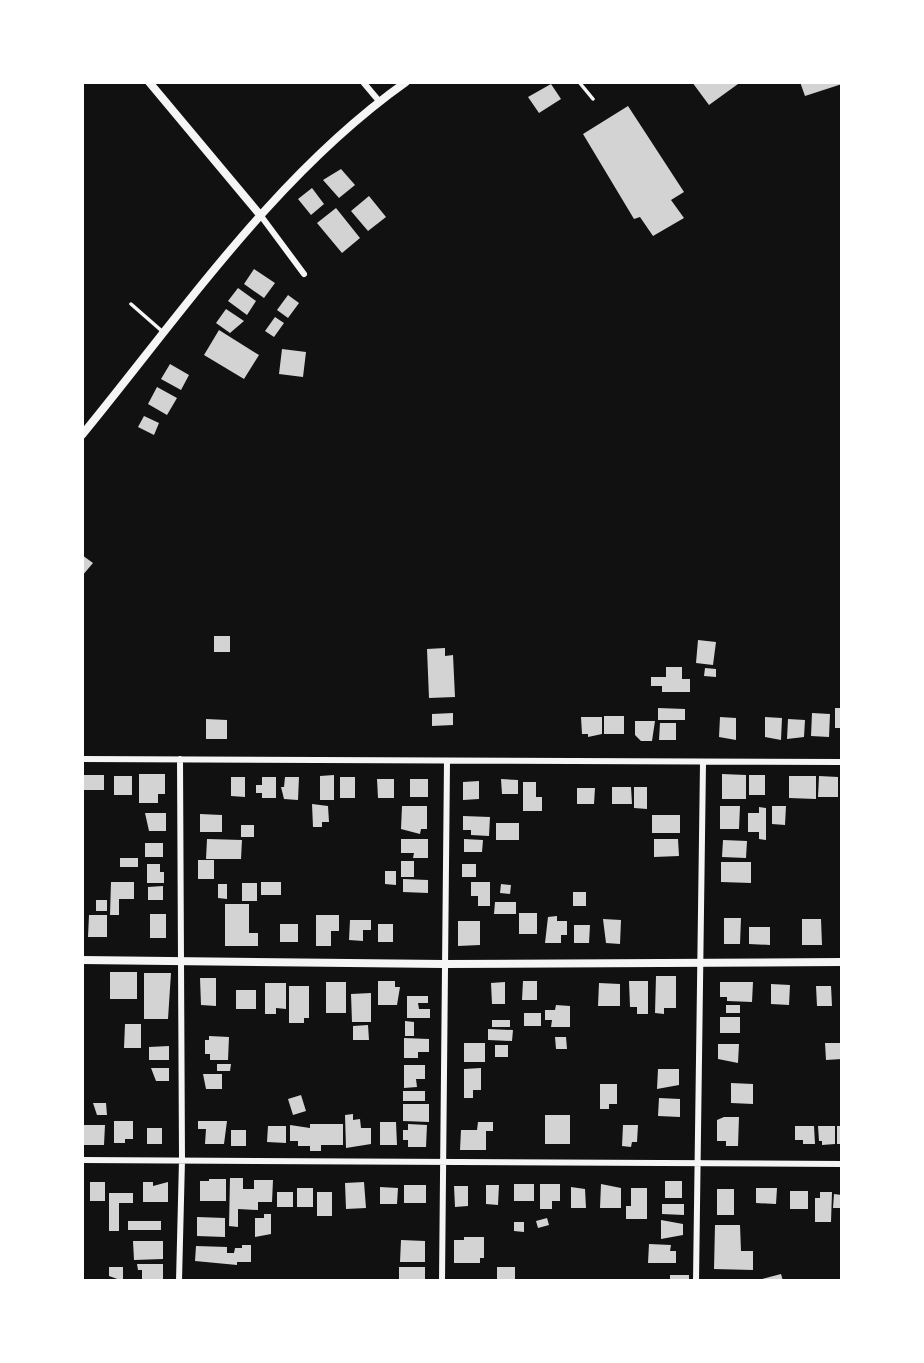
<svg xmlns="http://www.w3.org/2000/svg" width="924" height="1363" font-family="'Space Grotesk',sans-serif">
  <rect width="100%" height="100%" fill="#111"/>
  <path fill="#d3d3d3" d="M 692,82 L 737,82 L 738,84 L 709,105 Z
    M 800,82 L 842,82 L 842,84 L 805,96 Z
    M 551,84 L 561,99 L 539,113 L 528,97 Z
    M 628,106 L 684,192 L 671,200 L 684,218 L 653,236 L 640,217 L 634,219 L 583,134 Z
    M 341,169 L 355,185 L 339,198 L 323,180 Z
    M 312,188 L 324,204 L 311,215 L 298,199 Z
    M 369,196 L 386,217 L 368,231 L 351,211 Z
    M 336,208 L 360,238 L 342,253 L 317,223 Z
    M 254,269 L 275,283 L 264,298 L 244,284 Z
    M 238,288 L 256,301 L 247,315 L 228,301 Z
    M 288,295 L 299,303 L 288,318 L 277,310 Z
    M 226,309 L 244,321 L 230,333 L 216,323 Z
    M 275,317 L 284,323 L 274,337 L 265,331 Z
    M 219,330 L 259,355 L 244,379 L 204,355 Z
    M 282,349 L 306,352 L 303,377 L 279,374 Z
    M 170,364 L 189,375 L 181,390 L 161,379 Z
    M 157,387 L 177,398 L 167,415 L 148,404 Z
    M 144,416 L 159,423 L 154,435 L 138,427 Z
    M 82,555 L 93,563 L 82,576 Z
    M 214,636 L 230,636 L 230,652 L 214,652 Z
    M 698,640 L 716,642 L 713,665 L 696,663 Z
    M 445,648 L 445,656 L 453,655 L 455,697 L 429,698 L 427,649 Z
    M 666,667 L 682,667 L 682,679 L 690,679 L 690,692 L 662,692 L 662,686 L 651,686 L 651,677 L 666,677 Z
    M 705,668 L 716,669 L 716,677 L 704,676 Z
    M 658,708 L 685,709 L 685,720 L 658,720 Z
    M 835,708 L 842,708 L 842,728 L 835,728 Z
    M 453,713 L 453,725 L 432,726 L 432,714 Z
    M 812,713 L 830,714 L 829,737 L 811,736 Z
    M 604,716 L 624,716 L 624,734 L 604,734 Z
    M 581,717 L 602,717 L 602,734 L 588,737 L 588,734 L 582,734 Z
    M 720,717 L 736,718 L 736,740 L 719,737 Z
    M 765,717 L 782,718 L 781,740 L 765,737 Z
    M 206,719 L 227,720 L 227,739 L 206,739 Z
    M 788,719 L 805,720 L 804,737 L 787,739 Z
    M 635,721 L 655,721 L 652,741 L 641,741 L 635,735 Z
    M 660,723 L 676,723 L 676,740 L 659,740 Z
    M 139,774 L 165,774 L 165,794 L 158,794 L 158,803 L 139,803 Z
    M 722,774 L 746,775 L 746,799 L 722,799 Z
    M 82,775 L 104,775 L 104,790 L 82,790 Z
    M 334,775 L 334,800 L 320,800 L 320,776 Z
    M 749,775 L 765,775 L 765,795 L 749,795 Z
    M 114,776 L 132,776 L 132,795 L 114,795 Z
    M 789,776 L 816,776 L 816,799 L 789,798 Z
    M 819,776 L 838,777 L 838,797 L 818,797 Z
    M 231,777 L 245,777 L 245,797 L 231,796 Z
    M 262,777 L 276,777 L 276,798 L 262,798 L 262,793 L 256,793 L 256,785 L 262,785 Z
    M 285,777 L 299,777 L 298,800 L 284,799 L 281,787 L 284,787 Z
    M 340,777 L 355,777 L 355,798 L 340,798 Z
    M 377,779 L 394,779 L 394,798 L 378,798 Z
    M 410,779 L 428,779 L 428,797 L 410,797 Z
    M 501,779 L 518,780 L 518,794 L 502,794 Z
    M 479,781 L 479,799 L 463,800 L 463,782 Z
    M 523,782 L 536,782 L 536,797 L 542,797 L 542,811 L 523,811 Z
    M 612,787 L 631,787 L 632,804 L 612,804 Z
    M 634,787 L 647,787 L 647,809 L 634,808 Z
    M 577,788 L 595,788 L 594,804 L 577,804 Z
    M 312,804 L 328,806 L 329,822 L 322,822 L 322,827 L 313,827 Z
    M 402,806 L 427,806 L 427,829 L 421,829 L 420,834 L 401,829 Z
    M 720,806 L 740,806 L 739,829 L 720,829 Z
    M 772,806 L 786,806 L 785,825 L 772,824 Z
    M 759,807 L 766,808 L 766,840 L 759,839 L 759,832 L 748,832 L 748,813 L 759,813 Z
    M 145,813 L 166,813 L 166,831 L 149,831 Z
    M 200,814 L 222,815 L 222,832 L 200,832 Z
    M 652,815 L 680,815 L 680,833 L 652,833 Z
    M 463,816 L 490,817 L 489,836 L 471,835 L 471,830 L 463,830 Z
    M 496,823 L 519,823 L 519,840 L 496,840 Z
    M 241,825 L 254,825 L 254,837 L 241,837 Z
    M 207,839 L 242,840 L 241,859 L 206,859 Z
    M 401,839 L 428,839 L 428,858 L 413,858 L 414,853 L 401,853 Z
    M 464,839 L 483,840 L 482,852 L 464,852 Z
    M 654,839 L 678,839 L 679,856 L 654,857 Z
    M 723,840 L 747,841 L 746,858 L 722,857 Z
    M 145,843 L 163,843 L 163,857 L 145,857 Z
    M 120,858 L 138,858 L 138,867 L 120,867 Z
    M 198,860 L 214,860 L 214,879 L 198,879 Z
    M 401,861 L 414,861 L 414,877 L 401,877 Z
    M 721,862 L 751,862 L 751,883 L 721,882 Z
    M 147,864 L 160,864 L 160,872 L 164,872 L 164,883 L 147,883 Z
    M 462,864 L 476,864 L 476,877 L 462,877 Z
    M 385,871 L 396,871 L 396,885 L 385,884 Z
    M 403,879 L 428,880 L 428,893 L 403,892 Z
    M 111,882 L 134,882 L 134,899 L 119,899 L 119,915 L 110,915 Z
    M 261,882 L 281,882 L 281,895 L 261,895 Z
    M 471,882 L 490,882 L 490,906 L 478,906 L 478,896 L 471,896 Z
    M 242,883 L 257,883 L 257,901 L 242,901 Z
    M 218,884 L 227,884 L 227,899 L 218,898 Z
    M 501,884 L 511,885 L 510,894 L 500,893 Z
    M 163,886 L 163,900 L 148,900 L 148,887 Z
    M 573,892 L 586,892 L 586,906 L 573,906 Z
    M 96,900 L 107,900 L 107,911 L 96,911 Z
    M 495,902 L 516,902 L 516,914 L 494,914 Z
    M 225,904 L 249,904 L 249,933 L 258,933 L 258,946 L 225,946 Z
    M 519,913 L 537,913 L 537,934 L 519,934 Z
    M 150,914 L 166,914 L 166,938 L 150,938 Z
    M 89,915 L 107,915 L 107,937 L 88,937 Z
    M 316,915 L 339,915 L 339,931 L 331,931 L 331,946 L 316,946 Z
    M 557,916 L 557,921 L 567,921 L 567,935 L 561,935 L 561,943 L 545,943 L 548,917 Z
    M 724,918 L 741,918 L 740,944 L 724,944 Z
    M 603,919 L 621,920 L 620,944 L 606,943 Z
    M 802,919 L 821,919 L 822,945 L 802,945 Z
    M 350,920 L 371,920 L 371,930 L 363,930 L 363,941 L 349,940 Z
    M 458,921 L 480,921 L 480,945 L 458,946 Z
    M 280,924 L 298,924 L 298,942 L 280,942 Z
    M 378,924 L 393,924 L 393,942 L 378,942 Z
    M 574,925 L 590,925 L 589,943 L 574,943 Z
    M 749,927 L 770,927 L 770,945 L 749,944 Z
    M 110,972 L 137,972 L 137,999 L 110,999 Z
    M 144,973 L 171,973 L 168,1019 L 144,1019 Z
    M 656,976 L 676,976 L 676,1008 L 664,1008 L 664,1014 L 655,1013 Z
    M 200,978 L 216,978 L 216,1006 L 201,1005 Z
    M 378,981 L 395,981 L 395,987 L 400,987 L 397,1005 L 378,1005 Z
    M 523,981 L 537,981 L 537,1000 L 522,1000 Z
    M 629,981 L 648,981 L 648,1014 L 637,1014 L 637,1007 L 630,1007 Z
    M 326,982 L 346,982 L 346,1013 L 326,1013 Z
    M 505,982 L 505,1004 L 492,1004 L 491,983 Z
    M 720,982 L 753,982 L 752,1002 L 727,1001 L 727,997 L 720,997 Z
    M 265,983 L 286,983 L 286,1009 L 276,1008 L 276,1014 L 265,1014 Z
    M 599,983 L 620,984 L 620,1006 L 598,1006 Z
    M 771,984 L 790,985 L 789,1005 L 771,1004 Z
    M 289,986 L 309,986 L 309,1018 L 304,1018 L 304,1023 L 289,1023 Z
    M 816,986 L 831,986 L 832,1006 L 817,1006 Z
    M 236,990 L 256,990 L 256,1009 L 236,1009 Z
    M 371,993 L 371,1022 L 352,1022 L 351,994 Z
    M 407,996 L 428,996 L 428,1003 L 418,1003 L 419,1009 L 430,1009 L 430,1018 L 407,1018 Z
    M 556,1005 L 570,1006 L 570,1027 L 551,1027 L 552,1020 L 545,1020 L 545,1010 L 555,1010 Z
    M 726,1005 L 740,1005 L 740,1013 L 726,1013 Z
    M 524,1013 L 541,1013 L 541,1026 L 524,1026 Z
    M 720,1017 L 740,1017 L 740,1033 L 720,1033 Z
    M 492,1020 L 510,1020 L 510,1027 L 492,1027 Z
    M 405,1021 L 414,1022 L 414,1036 L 405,1036 Z
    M 125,1024 L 141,1024 L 141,1048 L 124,1048 Z
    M 368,1025 L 369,1040 L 353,1040 L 353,1026 Z
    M 488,1029 L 513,1030 L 512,1041 L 488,1040 Z
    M 209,1036 L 229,1037 L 228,1060 L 210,1060 L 210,1054 L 205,1054 L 205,1040 L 209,1040 Z
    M 555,1037 L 566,1037 L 567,1049 L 556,1049 Z
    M 404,1038 L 429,1039 L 429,1052 L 418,1052 L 418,1058 L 404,1058 Z
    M 464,1043 L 485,1043 L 485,1062 L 464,1062 Z
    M 825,1043 L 842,1043 L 842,1059 L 826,1060 Z
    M 718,1044 L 739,1044 L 738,1063 L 718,1059 Z
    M 495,1045 L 508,1045 L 508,1057 L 495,1057 Z
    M 169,1046 L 169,1060 L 149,1060 L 149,1047 Z
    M 217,1064 L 231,1064 L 230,1071 L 217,1071 Z
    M 404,1065 L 425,1065 L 425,1079 L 416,1079 L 417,1087 L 404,1088 Z
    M 151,1068 L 169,1068 L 169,1081 L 156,1081 Z
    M 481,1068 L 481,1090 L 473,1090 L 473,1098 L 464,1098 L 464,1069 Z
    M 658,1069 L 679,1069 L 679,1085 L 657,1089 Z
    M 203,1074 L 222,1074 L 222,1089 L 206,1089 Z
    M 731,1083 L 753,1084 L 753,1104 L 731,1103 Z
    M 600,1084 L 617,1084 L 617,1104 L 609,1104 L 609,1109 L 600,1109 Z
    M 403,1091 L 425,1091 L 425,1101 L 403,1101 Z
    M 301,1095 L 306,1111 L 293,1115 L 288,1099 Z
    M 659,1098 L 680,1099 L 680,1117 L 658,1116 Z
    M 93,1103 L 106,1103 L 107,1115 L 97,1115 Z
    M 403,1104 L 429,1104 L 429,1122 L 403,1121 Z
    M 353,1114 L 353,1120 L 360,1119 L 361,1128 L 371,1128 L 371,1144 L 346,1148 L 345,1115 Z
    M 545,1115 L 570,1115 L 570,1144 L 545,1144 Z
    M 724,1117 L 739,1117 L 738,1146 L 726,1146 L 726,1141 L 717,1141 L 717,1120 Z
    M 114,1121 L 133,1121 L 133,1139 L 125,1139 L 125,1143 L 114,1143 Z
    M 198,1121 L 227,1121 L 224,1144 L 205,1144 L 206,1129 L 198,1129 Z
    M 380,1122 L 396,1122 L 397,1145 L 380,1145 Z
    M 478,1122 L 493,1122 L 493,1131 L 486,1131 L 486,1150 L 460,1150 L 461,1130 L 477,1130 Z
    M 310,1124 L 343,1124 L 343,1145 L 321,1145 L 321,1151 L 310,1151 L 310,1146 L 298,1146 L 298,1141 L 290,1141 L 290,1125 L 310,1128 Z
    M 408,1124 L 427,1125 L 426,1147 L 408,1147 L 408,1140 L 403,1140 L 403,1130 L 408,1130 Z
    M 84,1125 L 105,1125 L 104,1145 L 83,1145 Z
    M 623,1125 L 638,1125 L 637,1142 L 632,1142 L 631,1147 L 622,1146 Z
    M 268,1126 L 286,1126 L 286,1143 L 267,1142 Z
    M 795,1126 L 814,1126 L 815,1144 L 803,1144 L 803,1140 L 795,1140 Z
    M 818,1126 L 835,1126 L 835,1144 L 822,1145 L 822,1141 L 819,1141 Z
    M 837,1126 L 842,1126 L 842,1144 L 837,1144 Z
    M 147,1128 L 162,1128 L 162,1144 L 147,1144 Z
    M 231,1130 L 246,1130 L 246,1146 L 231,1146 Z
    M 230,1178 L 243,1178 L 243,1189 L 254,1189 L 254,1180 L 273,1180 L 272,1202 L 258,1202 L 258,1210 L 238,1209 L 238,1227 L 229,1226 Z
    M 209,1179 L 226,1179 L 226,1201 L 200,1201 L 200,1181 L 209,1181 Z
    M 665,1181 L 682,1181 L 682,1198 L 665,1198 Z
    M 90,1182 L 105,1182 L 105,1201 L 90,1201 Z
    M 143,1182 L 153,1182 L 153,1186 L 168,1182 L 168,1202 L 143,1202 Z
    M 364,1182 L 366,1208 L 346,1209 L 345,1183 Z
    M 514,1184 L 534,1184 L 534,1201 L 514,1201 Z
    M 540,1184 L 560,1184 L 560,1201 L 552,1201 L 552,1209 L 540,1209 Z
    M 601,1184 L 621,1188 L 621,1208 L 600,1208 Z
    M 404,1185 L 426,1185 L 426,1203 L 404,1203 Z
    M 486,1185 L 499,1185 L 498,1205 L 486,1204 Z
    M 454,1186 L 468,1186 L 468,1206 L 455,1207 Z
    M 380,1187 L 398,1188 L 397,1204 L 380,1204 Z
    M 571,1187 L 585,1189 L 586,1208 L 571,1208 Z
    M 297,1188 L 313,1188 L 313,1207 L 297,1207 Z
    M 631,1188 L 647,1188 L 647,1219 L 626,1219 L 626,1206 L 631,1206 Z
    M 756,1188 L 777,1188 L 776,1204 L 756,1203 Z
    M 717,1189 L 734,1189 L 734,1215 L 717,1215 Z
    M 790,1191 L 808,1191 L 808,1209 L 790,1209 Z
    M 277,1192 L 293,1192 L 293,1207 L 277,1207 Z
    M 317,1192 L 332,1192 L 332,1216 L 317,1216 Z
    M 820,1192 L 832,1192 L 831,1222 L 815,1222 L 815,1198 L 820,1198 Z
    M 109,1193 L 133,1193 L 133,1203 L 119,1203 L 119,1231 L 109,1231 Z
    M 834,1194 L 842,1195 L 842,1208 L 833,1208 Z
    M 662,1204 L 684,1204 L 684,1215 L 662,1214 Z
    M 264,1214 L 271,1214 L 271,1234 L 255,1237 L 255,1218 L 264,1218 Z
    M 197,1217 L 225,1218 L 225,1237 L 197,1236 Z
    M 547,1218 L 549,1225 L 538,1228 L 536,1221 Z
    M 661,1220 L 683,1224 L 683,1235 L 661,1239 Z
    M 128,1221 L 161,1221 L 161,1230 L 128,1230 Z
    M 514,1222 L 524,1222 L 524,1232 L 514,1231 Z
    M 715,1225 L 740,1225 L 741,1251 L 753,1251 L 753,1270 L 714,1269 Z
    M 464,1237 L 484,1237 L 484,1258 L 480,1258 L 480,1263 L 454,1263 L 454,1240 L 464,1240 Z
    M 401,1240 L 425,1241 L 425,1262 L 400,1262 Z
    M 133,1241 L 163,1241 L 163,1259 L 134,1260 Z
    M 649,1244 L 671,1245 L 670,1251 L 676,1251 L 676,1263 L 648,1263 Z
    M 242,1245 L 251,1245 L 251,1262 L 237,1262 L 237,1265 L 195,1261 L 196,1246 L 227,1247 L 227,1253 L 234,1253 L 235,1248 L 242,1248 Z
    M 137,1264 L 163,1264 L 163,1281 L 142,1281 L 142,1270 L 138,1270 Z
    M 109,1267 L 123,1267 L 123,1281 L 109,1276 Z
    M 399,1267 L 425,1267 L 425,1281 L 399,1281 Z
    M 497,1267 L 515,1267 L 515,1279 L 497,1279 Z
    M 781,1274 L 783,1281 L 759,1281 L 758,1280 Z
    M 670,1275 L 689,1275 L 689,1281 L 670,1281 Z"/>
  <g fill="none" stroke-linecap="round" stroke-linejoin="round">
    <path stroke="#f5f5f5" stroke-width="3.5" d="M 579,82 L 593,99
      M 131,304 L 163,332"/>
    <path stroke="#f5f5f5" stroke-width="6" d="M 363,82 L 379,101
      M 261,216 L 304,274
      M 82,759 L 842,762
      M 82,1160 L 842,1164
      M 179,1281 L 182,1160 L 180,759
      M 442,1281 L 447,761
      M 696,1281 L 703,763"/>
    <path stroke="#f5f5f5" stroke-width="8" d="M 149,82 L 261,216
      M 82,435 C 182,313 276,174 406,82
      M 82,960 L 444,964 L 842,962"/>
  </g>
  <rect width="924" height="1363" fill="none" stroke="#ffffff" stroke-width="168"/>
</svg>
